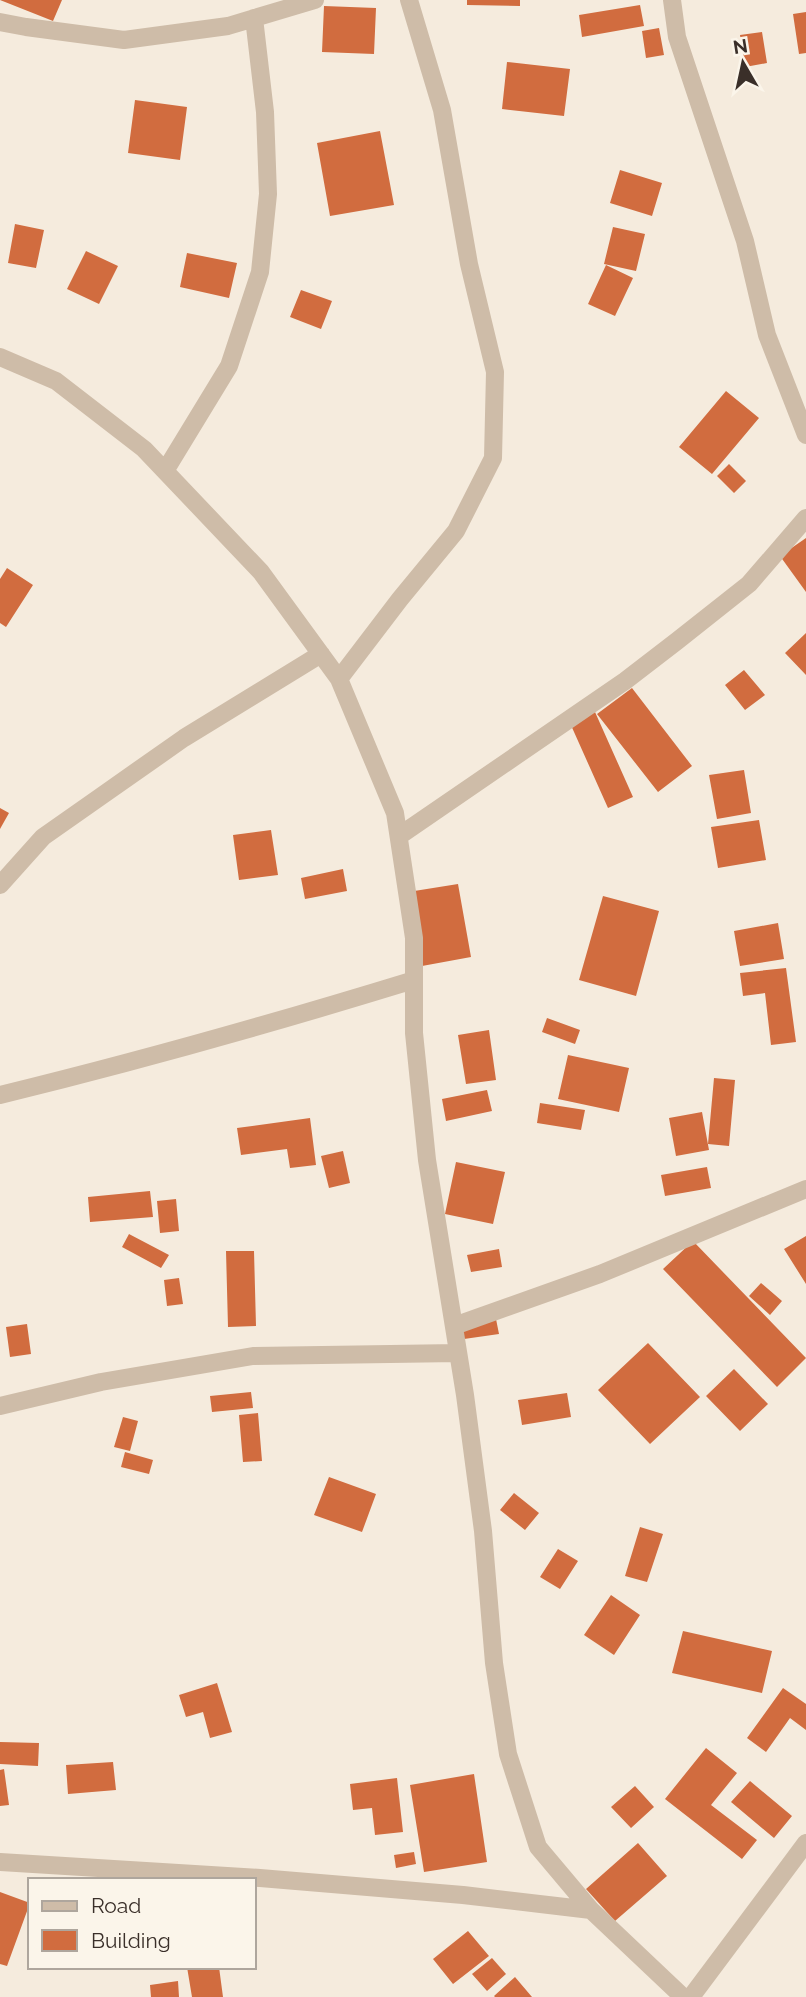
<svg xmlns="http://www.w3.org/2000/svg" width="806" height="1997" font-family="Raleway,sans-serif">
  <rect width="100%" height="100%" fill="#f5ebdd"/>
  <path fill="#d16c3f" d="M 0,0 L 62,0 L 53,21 Z
    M 467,0 L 520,0 L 520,6 L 467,5 Z
    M 640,5 L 644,26 L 582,37 L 579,15 Z
    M 324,6 L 376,8 L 374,54 L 322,52 Z
    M 806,12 L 806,53 L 799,54 L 793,14 Z
    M 659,28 L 664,55 L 646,58 L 642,31 Z
    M 762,32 L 767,63 L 745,67 L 740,35 Z
    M 507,62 L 570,69 L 564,116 L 502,109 Z
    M 135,100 L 187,107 L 180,160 L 128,153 Z
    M 380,131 L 394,205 L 330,216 L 317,143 Z
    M 620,170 L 662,183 L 652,216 L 610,203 Z
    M 15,224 L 44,230 L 36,268 L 8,263 Z
    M 613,227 L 645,234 L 636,271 L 604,264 Z
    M 86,251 L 118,266 L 99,304 L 67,289 Z
    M 187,253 L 237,263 L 229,298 L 180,287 Z
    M 606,265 L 633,278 L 615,316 L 588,304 Z
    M 301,290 L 332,301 L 321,329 L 290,317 Z
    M 726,391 L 759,418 L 712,474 L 679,447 Z
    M 729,464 L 746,481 L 734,493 L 717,476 Z
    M 806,538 L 806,592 L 780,556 Z
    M 7,568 L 33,585 L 6,627 L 0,623 L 0,579 Z
    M 806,633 L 806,675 L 785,653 Z
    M 744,670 L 765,695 L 745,710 L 725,685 Z
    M 632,688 L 692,766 L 658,792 L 597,714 Z
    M 595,712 L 633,797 L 608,808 L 570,723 Z
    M 744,770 L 751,813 L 717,819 L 709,775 Z
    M 0,808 L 9,813 L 0,829 Z
    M 759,820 L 766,860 L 718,868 L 711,827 Z
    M 271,830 L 278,875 L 239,880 L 233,835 Z
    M 343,869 L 347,891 L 305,899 L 301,878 Z
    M 458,884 L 471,957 L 422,966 L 408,892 Z
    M 603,896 L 659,911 L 636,996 L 579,980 Z
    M 778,923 L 784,959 L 740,966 L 734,931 Z
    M 786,968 L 796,1042 L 771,1045 L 765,993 L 743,996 L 740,973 Z
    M 547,1018 L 580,1030 L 575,1044 L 542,1032 Z
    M 489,1030 L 496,1080 L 466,1084 L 458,1035 Z
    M 568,1055 L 629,1068 L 619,1112 L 558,1099 Z
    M 714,1078 L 735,1080 L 729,1146 L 708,1144 Z
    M 487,1090 L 492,1111 L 446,1121 L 442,1099 Z
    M 540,1103 L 585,1110 L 581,1130 L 537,1123 Z
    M 702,1112 L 709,1150 L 676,1156 L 669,1118 Z
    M 310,1118 L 316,1165 L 290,1168 L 287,1149 L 241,1155 L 237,1128 Z
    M 343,1151 L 350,1183 L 329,1188 L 321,1156 Z
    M 456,1162 L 505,1172 L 493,1224 L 445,1214 Z
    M 707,1167 L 711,1188 L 665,1196 L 661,1175 Z
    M 150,1191 L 153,1217 L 90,1222 L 88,1197 Z
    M 176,1199 L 179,1231 L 160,1233 L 157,1201 Z
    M 129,1234 L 169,1255 L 161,1268 L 122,1247 Z
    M 806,1236 L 806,1284 L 784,1249 Z
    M 693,1241 L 806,1358 L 777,1387 L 663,1269 Z
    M 499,1249 L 502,1267 L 471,1272 L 467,1255 Z
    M 226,1251 L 254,1251 L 256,1326 L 228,1327 Z
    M 179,1278 L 183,1304 L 167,1306 L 164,1280 Z
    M 761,1283 L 782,1301 L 770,1315 L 749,1296 Z
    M 496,1319 L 499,1334 L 464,1339 L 462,1324 Z
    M 27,1324 L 31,1354 L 10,1357 L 6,1327 Z
    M 648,1343 L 700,1397 L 650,1444 L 598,1390 Z
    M 734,1369 L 768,1404 L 740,1431 L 706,1396 Z
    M 251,1392 L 253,1408 L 212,1412 L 210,1396 Z
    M 567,1393 L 571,1417 L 522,1425 L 518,1400 Z
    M 258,1413 L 262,1461 L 243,1462 L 239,1415 Z
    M 123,1417 L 138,1421 L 130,1451 L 114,1447 Z
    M 125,1452 L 153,1460 L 149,1474 L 121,1467 Z
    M 329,1477 L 376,1494 L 362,1532 L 314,1515 Z
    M 514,1493 L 539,1513 L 525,1530 L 500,1510 Z
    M 640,1527 L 663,1534 L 647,1582 L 625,1576 Z
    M 558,1549 L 578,1561 L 560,1589 L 540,1577 Z
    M 611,1595 L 640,1615 L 614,1655 L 584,1635 Z
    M 683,1631 L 772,1651 L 762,1693 L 672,1673 Z
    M 217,1683 L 232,1732 L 210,1738 L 203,1712 L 186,1717 L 179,1695 Z
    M 783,1688 L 806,1704 L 806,1730 L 790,1718 L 766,1752 L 747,1738 Z
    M 0,1742 L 39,1743 L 38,1766 L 0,1764 Z
    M 706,1748 L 737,1773 L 711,1805 L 757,1840 L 742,1859 L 665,1799 Z
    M 113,1762 L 116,1790 L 68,1794 L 66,1765 Z
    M 4,1769 L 9,1805 L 0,1806 L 0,1770 Z
    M 474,1774 L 487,1862 L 424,1872 L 410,1785 Z
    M 397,1778 L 403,1832 L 375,1835 L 372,1808 L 353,1810 L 350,1784 Z
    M 750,1781 L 792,1816 L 774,1838 L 731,1802 Z
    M 635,1786 L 654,1807 L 631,1828 L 611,1807 Z
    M 638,1843 L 667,1876 L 615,1921 L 586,1889 Z
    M 414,1852 L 416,1864 L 396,1868 L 394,1855 Z
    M 0,1892 L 30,1903 L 7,1966 L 0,1964 Z
    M 468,1931 L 489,1956 L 453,1984 L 433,1959 Z
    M 492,1958 L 506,1974 L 487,1991 L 472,1974 Z
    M 187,1967 L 219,1967 L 223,1997 L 192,1997 Z
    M 515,1977 L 532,1997 L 495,1997 L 494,1996 Z
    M 178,1981 L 179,1997 L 151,1997 L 150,1985 Z"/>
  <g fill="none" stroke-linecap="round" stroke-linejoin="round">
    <path stroke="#cebca8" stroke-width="18" d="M 672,0 L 677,37 L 745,241 L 767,335 L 806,435
      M 0,22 L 26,27 L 124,40 L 228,26 L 315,0
      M 0,357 L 56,381 L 144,449 L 261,572 L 339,679 L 395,813 L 414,938 L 414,1033 L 427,1160 L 465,1395 L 483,1531 L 494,1663 L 508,1754 L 538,1847 L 591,1910 L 683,1997
      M 165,471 L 229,366 L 260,272 L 268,194 L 265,112 L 254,18
      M 339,679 L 400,599 L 456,531 L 493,458 L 495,372 L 469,264 L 442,110 L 409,0
      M 399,836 L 625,681 L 677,641 L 749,584 L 806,518
      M 0,885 L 43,837 L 100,797 L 184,738 L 321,654
      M 0,1095 C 139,1061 277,1022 414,980
      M 454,1326 L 600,1274 L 806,1189
      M 0,1406 L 101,1382 L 253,1356 L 458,1353
      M 0,1862 L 260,1878 L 463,1895 L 591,1910
      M 691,1997 L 806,1843"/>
  </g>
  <rect x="28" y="1878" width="228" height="91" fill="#fbf5ea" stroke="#aea69d" stroke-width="2"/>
  <rect x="42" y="1901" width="35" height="10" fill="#cebca8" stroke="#aea69d" stroke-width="2"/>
  <text x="91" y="1913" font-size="21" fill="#3a2f29">Road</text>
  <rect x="42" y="1930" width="35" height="21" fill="#d16c3f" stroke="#aea69d" stroke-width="2"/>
  <text x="91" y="1948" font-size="21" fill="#3a2f29">Building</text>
  <g transform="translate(743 63) rotate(351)" stroke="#fbf5ea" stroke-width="5" paint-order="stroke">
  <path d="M0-5L12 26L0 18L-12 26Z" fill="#3a2f29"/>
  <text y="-10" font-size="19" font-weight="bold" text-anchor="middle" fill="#3a2f29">N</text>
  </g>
</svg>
